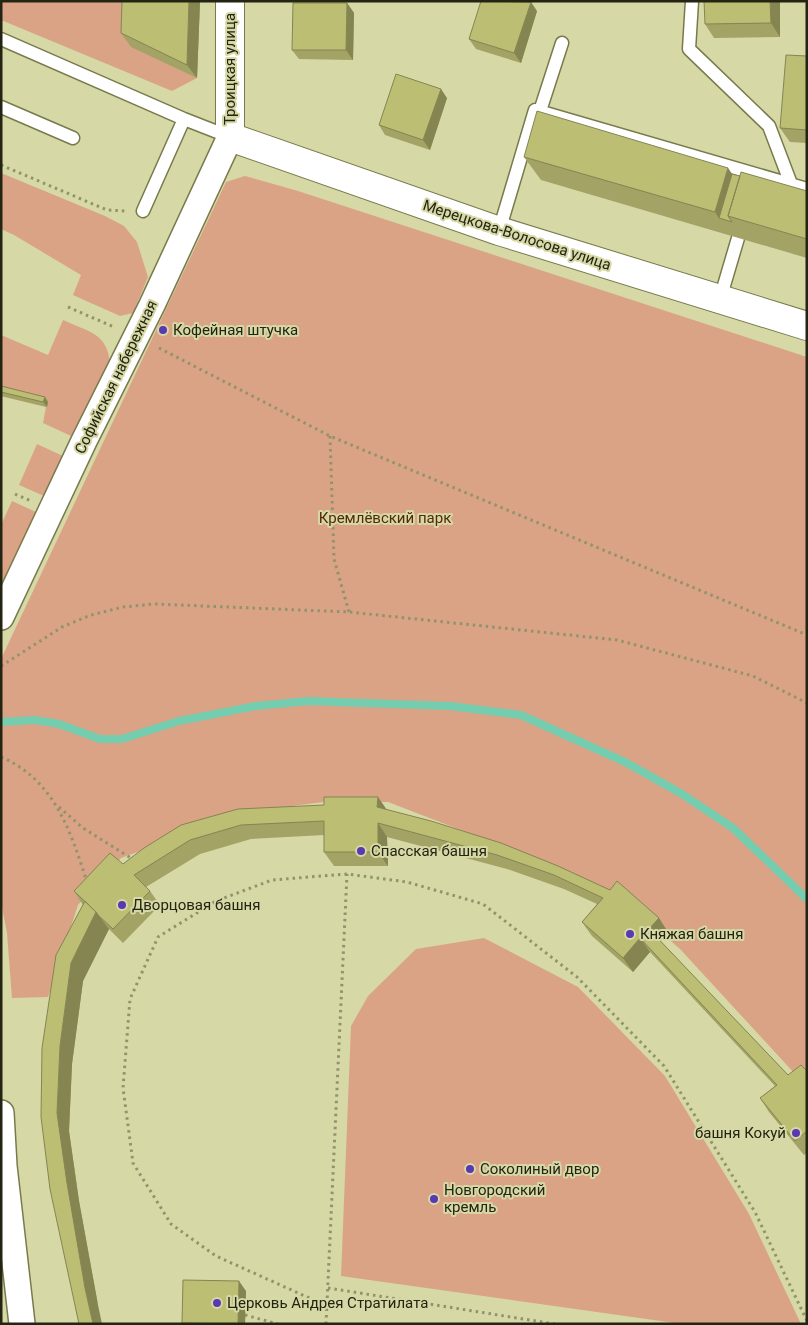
<svg xmlns="http://www.w3.org/2000/svg" width="808" height="1325" font-family="Roboto,sans-serif">
  <rect width="100%" height="100%" fill="#d6d8a6"/>
  <path fill="#daa386" d="M 1,1 L 200,1 L 197,78 L 172,91 L 1,20 Z
    M 1,173 L 105,216 L 124,226 L 137,242 L 148,277 L 133,313 L 120,316 L 73,295 L 81,275 L 14,235 L 1,229 Z
    M 245,176 L 298,191 L 807,357 L 807,1087 L 680,949 L 635,910 L 518,852 L 388,802 L 332,801 L 251,811 L 121,858 L 78,905 L 48,997 L 12,998 L 7,933 L 1,902 L 1,659 L 226,182 Z
    M 63,320 C 88,332 107,332 110,363 L 71,436 L 43,423 L 46,407 L 1,396 L 1,335 L 48,355 Z
    M 37,444 L 63,456 L 44,496 L 19,485 Z
    M 12,501 L 36,512 L 1,587 L 1,525 Z
    M 484,938 L 578,987 L 665,1076 L 749,1214 L 801,1324 L 682,1324 L 341,1276 L 351,1026 L 368,996 L 416,949 Z"/>
  <g fill="none" stroke-linecap="round" stroke-linejoin="round">
    <path stroke="#75cdaf" stroke-width="8" d="M 1,722 L 35,720 L 59,724 L 100,739 L 122,739 L 179,721 L 256,706 L 308,701 L 450,706 L 521,715 L 627,763 L 682,794 L 733,828 L 807,899"/>
    <g stroke="#797a4c" stroke-width="15">
      <path id="lane" d="M 692,1 L 689,49 L 769,126 L 791,184
        M 1,39 L 184,119 L 230,137
        M 1,107 L 73,138
        M 540,111 L 562,43
        M 143,211 L 184,119
        M 499,231 L 535,110 L 807,189
        M 720,299 L 738,238"/>
    </g>
    <g stroke="#797a4c" stroke-width="28">
      <path id="street" d="M 1,617 L 84,441 L 152,305 L 230,137
        M 1,1113 L 4,1166 L 22,1324"/>
    </g>
    <g stroke="#797a4c" stroke-width="30">
      <path id="secondary" d="M 230,1 L 230,137 L 499,231 L 807,326"/>
    </g>
    <path stroke="#91936d" stroke-width="3" stroke-dasharray="2.5 4" stroke-linecap="butt" d="M 1,165 L 107,210 L 125,211
      M 68,307 L 114,327
      M 159,348 L 330,436 L 807,635
      M 330,436 L 334,559 L 349,612
      M 15,494 L 31,501
      M 1,666 L 62,627 L 91,615 L 123,607 L 155,604 L 349,612 L 617,640 L 753,676 L 807,703
      M 1,757 C 53,779 70,829 86,879
      M 59,807 L 83,828 L 134,860
      M 328,1288 L 555,1324
      M 327,1306 L 216,1256 L 171,1224 L 133,1163 L 123,1088 L 130,999 L 158,937 L 216,901 L 272,880 L 347,874 L 407,882 L 483,904 L 577,977 L 664,1066 L 755,1212 L 807,1321
      M 245,1315 L 278,1324
      M 326,1324 L 347,874"/>
    <use href="#lane" stroke="#fff" stroke-width="12"/>
    <use href="#street" stroke="#fff" stroke-width="25"/>
    <use href="#secondary" stroke="#fff" stroke-width="28"/>
  </g>
  <path fill="#a2a364" d="M 122,1 L 200,1 L 197,78 L 131,47 L 121,33 Z
    M 780,1 L 780,37 L 714,38 L 705,24 Z
    M 347,3 L 354,13 L 353,60 L 299,59 L 292,50 Z
    M 537,11 L 521,63 L 476,49 L 469,39 Z
    M 807,56 L 807,143 L 790,142 L 780,128 Z
    M 447,98 L 430,150 L 385,135 L 379,125 Z
    M 524,157 L 732,174 L 807,191 L 807,258 L 541,180 Z
    M 1,386 L 45,397 L 48,402 L 47,407 L 1,396 Z
    M 387,810 L 501,843 L 668,932 L 660,941 L 788,1075 L 807,1071 L 807,1153 L 804,1155 L 769,1112 L 760,1098 L 775,1086 L 650,952 L 633,972 L 592,936 L 582,922 L 597,904 L 564,889 L 507,869 L 387,837 L 388,866 L 334,866 L 324,852 L 324,835 L 251,839 L 200,854 L 146,887 L 150,891 L 160,905 L 123,943 L 109,929 L 83,981 L 72,1064 L 69,1131 L 79,1201 L 98,1305 L 50,1189 L 83,905 L 74,891 L 123,864 L 181,825 Z
    M 246,1291 L 245,1324 L 183,1324 L 182,1323 Z"/>
  <path fill="#848551" d="M 189,1 L 200,1 L 197,78 L 187,65 Z
    M 770,1 L 780,1 L 780,37 L 771,23 Z
    M 531,2 L 537,11 L 521,63 L 514,53 Z
    M 347,3 L 354,13 L 353,60 L 346,50 Z
    M 441,89 L 447,98 L 430,150 L 423,140 Z
    M 728,168 L 742,188 L 728,216 L 744,240 L 732,222 L 719,218 L 715,212 Z
    M 45,397 L 48,402 L 47,407 L 43,402 Z
    M 378,797 L 387,810 L 377,807 Z
    M 378,823 L 387,837 L 388,866 L 378,852 Z
    M 96,912 L 109,929 L 83,981 L 72,1064 L 69,1131 L 79,1201 L 98,1305 L 102,1324 L 93,1324 L 85,1288 L 67,1183 L 57,1113 L 60,1046 L 71,963 Z
    M 659,918 L 668,932 L 659,943 L 649,929 Z
    M 640,938 L 650,952 L 633,972 L 623,958 Z
    M 239,1281 L 246,1291 L 245,1324 L 238,1324 Z"/>
  <path fill="#bcbe74" stroke="#848551" d="M 122,1 L 189,1 L 187,65 L 121,33 Z
    M 481,1 L 531,2 L 514,53 L 469,39 Z
    M 704,1 L 770,1 L 771,23 L 705,24 Z
    M 293,3 L 347,3 L 346,50 L 292,50 Z
    M 786,55 L 807,56 L 807,130 L 780,128 Z
    M 396,74 L 441,89 L 423,140 L 379,125 Z
    M 537,111 L 728,168 L 715,212 L 524,157 Z
    M 741,172 L 807,191 L 807,239 L 728,216 Z
    M 732,174 L 740,176 L 728,216 L 732,222 L 719,218 Z
    M 1,386 L 45,397 L 43,402 L 1,392 Z
    M 324,797 L 378,797 L 377,807 L 431,821 L 501,843 L 558,866 L 610,890 L 617,881 L 659,918 L 649,929 L 788,1075 L 801,1065 L 807,1071 L 807,1131 L 795,1141 L 760,1098 L 777,1085 L 640,938 L 623,958 L 582,922 L 603,898 L 554,875 L 497,855 L 378,823 L 378,852 L 324,852 L 324,821 L 241,825 L 190,840 L 134,875 L 150,891 L 113,929 L 99,916 L 96,912 L 74,891 L 110,853 L 123,864 L 144,848 L 181,825 L 238,809 L 324,805 Z
    M 85,901 L 96,912 L 71,963 L 60,1046 L 57,1113 L 67,1183 L 85,1288 L 93,1324 L 79,1324 L 50,1189 L 41,1117 L 42,1048 L 56,955 Z
    M 183,1280 L 239,1281 L 238,1324 L 182,1323 Z"/>
  <g fill="#5939b1" stroke="#d6d8a6" stroke-width="2">
    <circle cx="163" cy="330" r="5"/>
    <circle cx="361" cy="851" r="5"/>
    <circle cx="122" cy="905" r="5"/>
    <circle cx="630" cy="934" r="5"/>
    <circle cx="796" cy="1133" r="5"/>
    <circle cx="470" cy="1169" r="5"/>
    <circle cx="434" cy="1199" r="5"/>
    <circle cx="217" cy="1303" r="5"/>
  </g>
  <g text-anchor="middle" dominant-baseline="central" stroke-width="4" stroke-linejoin="round" paint-order="stroke">
    <g font-size="15" fill="#232411" stroke="#d6d8a6">
      <text transform="translate(230 69) rotate(-90)">Троицкая улица</text>
      <text transform="translate(517 235) rotate(18)">Мерецкова-Волосова улица</text>
      <text transform="translate(116 377) rotate(-64)">Софийская набережная</text>
    </g>
    <g font-size="15" fill="#232411" stroke="#d6d8a6" text-anchor="start">
      <text x="173" y="330">Кофейная штучка</text>
      <text x="371" y="851">Спасская башня</text>
      <text x="132" y="905">Дворцовая башня</text>
      <text x="640" y="934">Княжая башня</text>
      <text x="786" y="1133" text-anchor="end">башня Кокуй</text>
      <text x="480" y="1169">Соколиный двор</text>
      <text x="444" y="1190">Новгородский<tspan x="444" dy="17">кремль</tspan></text>
      <text x="227" y="1303">Церковь Андрея Стратилата</text>
    </g>
    <g font-size="15" fill="#54280c" stroke="#d6d8a6">
      <text x="385" y="518">Кремлёвский парк</text>
    </g>
  </g>
  <rect width="808" height="1325" fill="none" stroke="#232411" stroke-width="5"/>
</svg>
